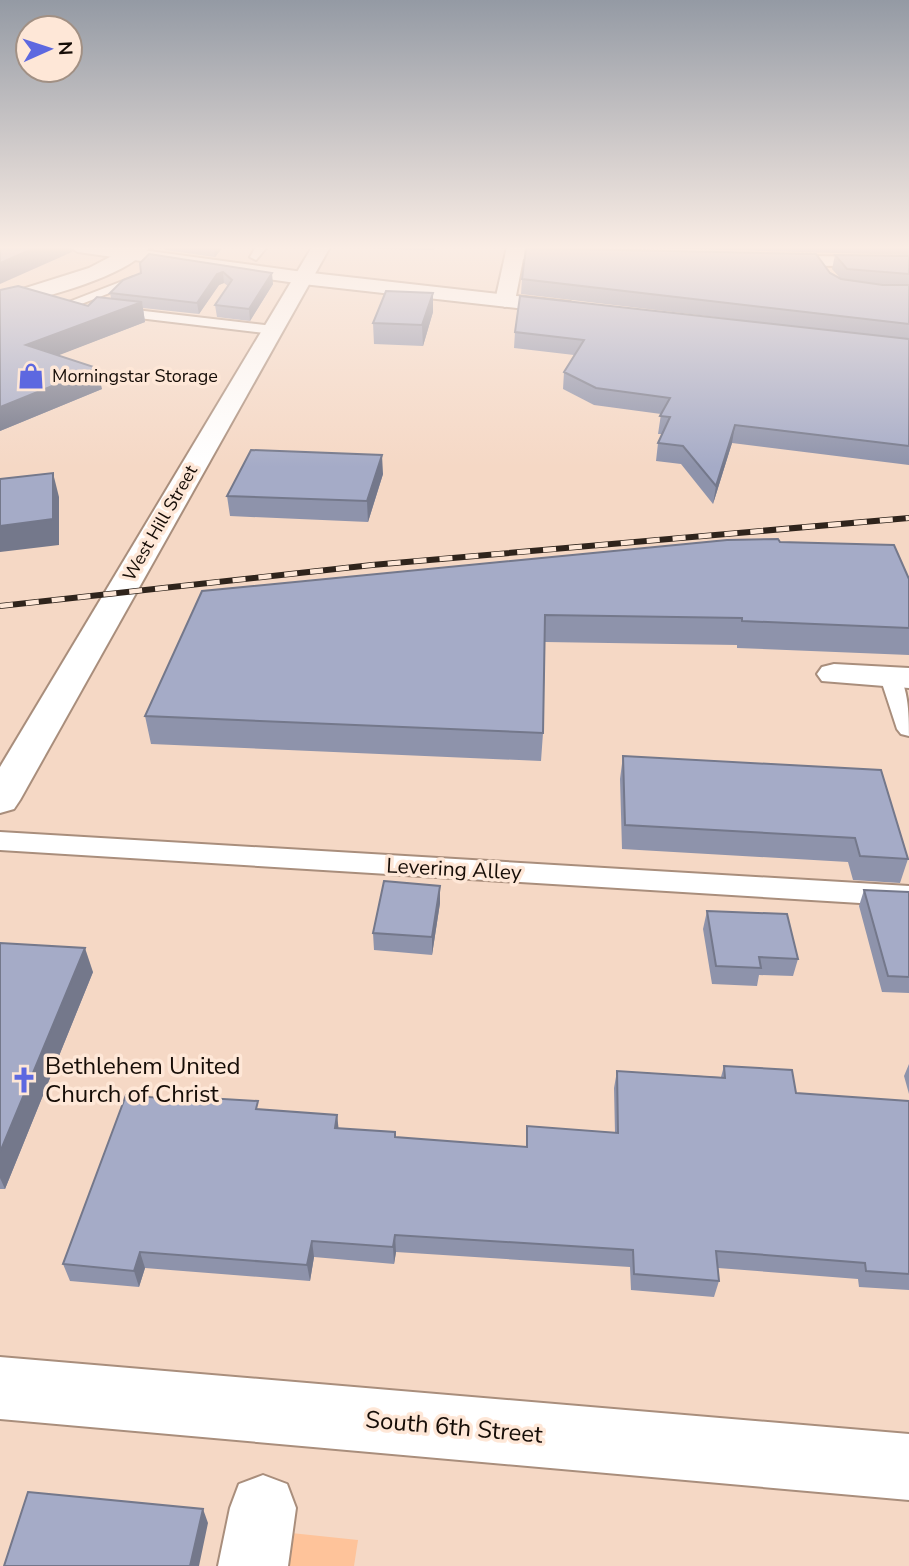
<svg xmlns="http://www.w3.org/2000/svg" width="909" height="1566" font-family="'Nunito Sans',sans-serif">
  <rect width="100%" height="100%" fill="#f5d8c5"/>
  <path fill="#fec39a" d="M 272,1531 L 358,1540 L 354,1566 L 266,1566 Z"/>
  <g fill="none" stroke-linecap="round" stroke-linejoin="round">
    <g stroke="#a98e7c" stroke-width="4">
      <path id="service" d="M 256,247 L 267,247 L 256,260 L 250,257 Z
        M 133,277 L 143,280 L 71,308 L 61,305 Z
        M 110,307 L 273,326 L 280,330 L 273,334 L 105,314 L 105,308 Z
        M 891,670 C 909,676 909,717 909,736 L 901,734 L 897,729 L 880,677 Z
        M 0,832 L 909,886 L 909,906 L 0,850 Z"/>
    </g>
    <g stroke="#a98e7c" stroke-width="4">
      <path id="minor" d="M 129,247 L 150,247 C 124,279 40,298 0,308 L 0,296 L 89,268 Z
        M 507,247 L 578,250 L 587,255 L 578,260 L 523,259 L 515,301 L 505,307 L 495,301 Z
        M 768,255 L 909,258 L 909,268 L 762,264 L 759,260 L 762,256 Z
        M 834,664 L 909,668 L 909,688 L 822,681 L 817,674 L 822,667 Z
        M 0,1357 L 909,1434 L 909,1500 L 0,1419 Z
        M 263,1475 L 287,1484 L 296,1508 L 288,1566 L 218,1566 L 230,1508 L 239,1484 Z"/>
    </g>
    <g stroke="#a98e7c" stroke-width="4">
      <path id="tertiary" d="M 312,247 L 330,247 L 20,800 L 14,809 L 0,813 L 0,767 Z"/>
    </g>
    <g stroke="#a98e7c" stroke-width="4">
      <path id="primary" d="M 69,247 L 120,247 L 303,272 L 570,302 L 580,308 L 570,314 L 303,284 L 78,252 Z"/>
    </g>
    <use href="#service" fill="#fff" fill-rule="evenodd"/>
    <use href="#minor" fill="#fff" fill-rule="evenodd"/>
    <use href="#tertiary" fill="#fff" fill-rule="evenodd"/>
    <use href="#primary" fill="#fff" fill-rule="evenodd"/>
    <g stroke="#2f241c" stroke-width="6">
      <path id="rail" d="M 0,606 L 372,565 L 909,518"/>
    </g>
    <use href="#rail" stroke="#fee7d7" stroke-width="4.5" stroke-dasharray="13" stroke-linecap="butt"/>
  </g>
  <path fill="#8e93ab" d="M 164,247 L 223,247 L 215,257 L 165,250 Z
    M 377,247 L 435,247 L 434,250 L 377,249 Z
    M 619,247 L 909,247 L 909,255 Z
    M 149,254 L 273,284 L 250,321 L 217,317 L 215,305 L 228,286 L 224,283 L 219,285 L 199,314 L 143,308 L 145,322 L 58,355 L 102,389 L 0,431 L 0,290 L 88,306 L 111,298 L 110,293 L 141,273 Z
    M 835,255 L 909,256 L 909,465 L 732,443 L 713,504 L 681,464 L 656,461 L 658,443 L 662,434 L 658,434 L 661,414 L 594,405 L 563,389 L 564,372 L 574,355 L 514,348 L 515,332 L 732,319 L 521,294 L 522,279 L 830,273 L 840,278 L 832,269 Z
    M 433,293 L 433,312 L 423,346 L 374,344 L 373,323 Z
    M 383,474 L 368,522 L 230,516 L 227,496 Z
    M 780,542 L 909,579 L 909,655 L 737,648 L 737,645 L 545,642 L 543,733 L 541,761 L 151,744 L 145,716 Z
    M 623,756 L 881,770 L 908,859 L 900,883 L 853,880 L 848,862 L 622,849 L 620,779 Z
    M 440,886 L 440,903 L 432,955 L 374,950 L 373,933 Z
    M 864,890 L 909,892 L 909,993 L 882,992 L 859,906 Z
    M 707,911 L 798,959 L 793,976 L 759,975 L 757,986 L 712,984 L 703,929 Z
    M 0,943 L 93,972 L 5,1189 L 0,1189 Z
    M 909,1064 L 909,1094 L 904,1076 Z
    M 724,1066 L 796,1093 L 909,1101 L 909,1290 L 859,1287 L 858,1279 L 718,1268 L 719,1281 L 714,1297 L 631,1290 L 630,1267 L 396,1252 L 394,1264 L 314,1257 L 310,1281 L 145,1268 L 139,1287 L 70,1281 L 63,1264 L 206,1102 L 260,1109 L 337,1115 L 338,1128 L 396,1137 L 526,1147 L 527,1126 L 615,1133 L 614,1088 L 617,1071 L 721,1077 Z"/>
  <path fill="#74788b" d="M 37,247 L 71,247 L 72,252 L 0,284 L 0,263 Z
    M 214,247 L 223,247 L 215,257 Z
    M 223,272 L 224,283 L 219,285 L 199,314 L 197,303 L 217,274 Z
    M 272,273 L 273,284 L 250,321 L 249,309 Z
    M 433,293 L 433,312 L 423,346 L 422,325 Z
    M 142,302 L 145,322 L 31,366 L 26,345 Z
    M 97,368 L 102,389 L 0,431 L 0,407 Z
    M 735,425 L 732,443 L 713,504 L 716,486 Z
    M 382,455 L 383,474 L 368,522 L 367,501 Z
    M 53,473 L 59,497 L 59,545 L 0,552 L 0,526 Z
    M 440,886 L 440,903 L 432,955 L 432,937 Z
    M 85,948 L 93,972 L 5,1189 L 0,1178 L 0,1152 Z
    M 337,1115 L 339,1132 L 335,1128 Z
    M 395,1235 L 396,1252 L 394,1264 L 393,1247 Z
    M 312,1241 L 314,1257 L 310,1281 L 307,1265 Z
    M 140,1252 L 145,1268 L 139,1287 L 134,1271 Z
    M 203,1509 L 208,1523 L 199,1566 L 190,1566 Z"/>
  <path fill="#a5abc7" stroke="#74788b" stroke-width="2" d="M 0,247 L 37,247 L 0,263 Z
    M 526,248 L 816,254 L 830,273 L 841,279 L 883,285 L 909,285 L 909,324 L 522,279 Z
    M 149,254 L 272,273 L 249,309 L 215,305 L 232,280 L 223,272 L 217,274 L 197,303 L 110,293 L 123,280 L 141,273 L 140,263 Z
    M 835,255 L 909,256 L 909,274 L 847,269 Z
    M 18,286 L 88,306 L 97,297 L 142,302 L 26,345 L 97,368 L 0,407 L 0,290 Z
    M 386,291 L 433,293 L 422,325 L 373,323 Z
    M 520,296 L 909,339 L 909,446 L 735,425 L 716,486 L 683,446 L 658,443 L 670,417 L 660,416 L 670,398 L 596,388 L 564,372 L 584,340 L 515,332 Z
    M 251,450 L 382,455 L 367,501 L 227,496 Z
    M 53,473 L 53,519 L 0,526 L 0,479 Z
    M 778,539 L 780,542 L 894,545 L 909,579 L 909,628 L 742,621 L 742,618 L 545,615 L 543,733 L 145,716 L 202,591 L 727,540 Z
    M 623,756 L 881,770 L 908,859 L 860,856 L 855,838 L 625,825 Z
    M 384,881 L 440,886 L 432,937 L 373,933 Z
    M 864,890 L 909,892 L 909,977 L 888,976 Z
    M 707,911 L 787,914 L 798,959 L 759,957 L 761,968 L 716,966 Z
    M 0,943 L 85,948 L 0,1152 Z
    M 724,1066 L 792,1070 L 796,1093 L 909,1101 L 909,1274 L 866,1271 L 865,1263 L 716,1251 L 719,1281 L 634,1274 L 633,1250 L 395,1235 L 393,1247 L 312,1241 L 307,1265 L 140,1252 L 134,1271 L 63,1264 L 126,1095 L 206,1102 L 207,1098 L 258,1101 L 256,1109 L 337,1115 L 335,1128 L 395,1132 L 395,1137 L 527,1147 L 527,1126 L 618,1133 L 617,1071 L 725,1078 Z
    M 28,1492 L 203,1509 L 190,1566 L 4,1566 Z"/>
  <linearGradient id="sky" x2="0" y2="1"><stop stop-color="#949aa4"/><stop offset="0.53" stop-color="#faede5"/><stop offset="1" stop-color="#faede5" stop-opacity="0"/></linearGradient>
  <rect width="909" height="467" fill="url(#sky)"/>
  <defs>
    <g id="shop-bare" transform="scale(2.1)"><path d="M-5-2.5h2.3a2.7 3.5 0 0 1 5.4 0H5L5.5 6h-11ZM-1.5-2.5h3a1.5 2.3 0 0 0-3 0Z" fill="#5d68e0" stroke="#fee7d7" stroke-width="2.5" paint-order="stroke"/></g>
    <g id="church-bare" transform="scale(2.1)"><path d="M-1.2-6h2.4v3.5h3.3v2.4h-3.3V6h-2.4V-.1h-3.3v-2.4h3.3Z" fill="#5d68e0" stroke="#fee7d7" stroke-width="2.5" paint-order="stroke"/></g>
  </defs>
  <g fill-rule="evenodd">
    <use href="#shop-bare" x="31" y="376"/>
    <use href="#church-bare" x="24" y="1080"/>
  </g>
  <g text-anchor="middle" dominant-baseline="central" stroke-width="7" stroke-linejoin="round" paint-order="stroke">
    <g font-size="18" fill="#160d07" stroke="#fee7d7" text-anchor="start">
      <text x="52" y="376">Morningstar Storage</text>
    </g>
    <g font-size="18" fill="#160d07" stroke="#fee7d7">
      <text transform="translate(160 523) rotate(-60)">West Hill Street</text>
    </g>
    <g font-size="21" fill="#160d07" stroke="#fee7d7">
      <text transform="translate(454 869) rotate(3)">Levering Alley</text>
    </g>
    <g font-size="24" fill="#160d07" stroke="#fee7d7" text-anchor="start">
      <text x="45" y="1066">Bethlehem United<tspan x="45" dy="28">Church of Christ</tspan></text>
    </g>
    <g font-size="24" fill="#160d07" stroke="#fee7d7">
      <text transform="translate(454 1427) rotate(5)">South 6th Street</text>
    </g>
  </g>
  <g transform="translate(49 49) rotate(87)"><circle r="33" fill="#fee7d7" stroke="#a19084" stroke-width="2"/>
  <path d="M0-5L12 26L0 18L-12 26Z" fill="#5d68e0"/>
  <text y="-10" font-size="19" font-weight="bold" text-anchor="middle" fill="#160d07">N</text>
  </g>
</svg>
